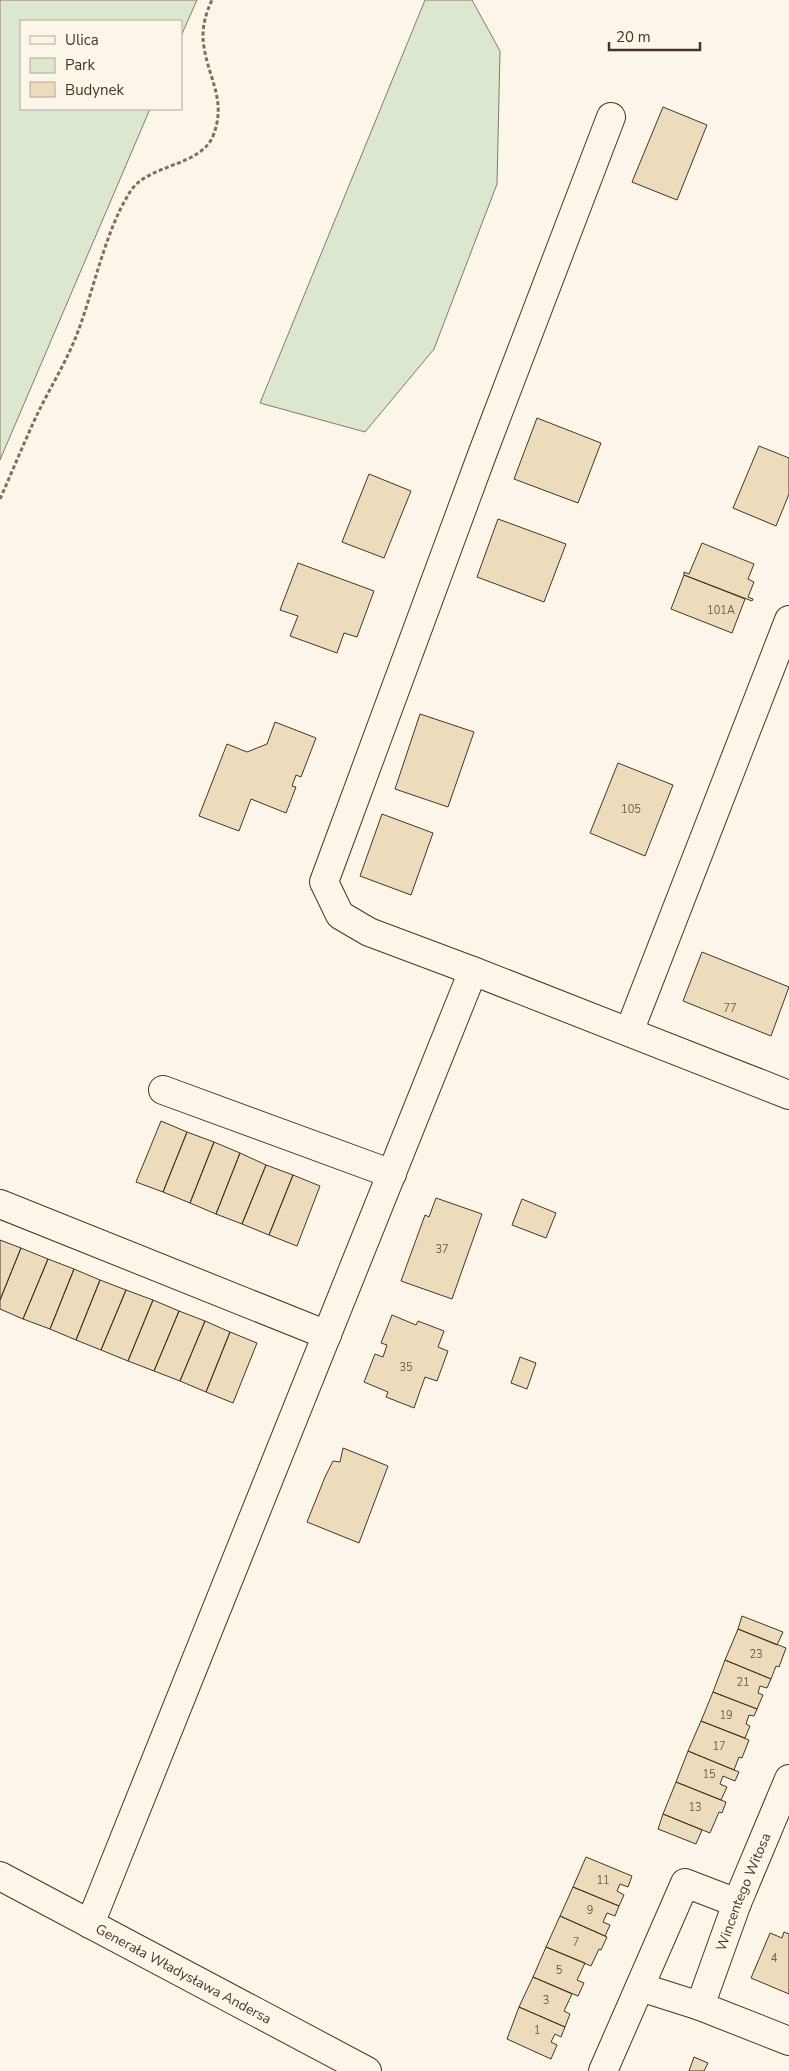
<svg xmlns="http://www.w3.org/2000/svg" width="789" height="2071" font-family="'Nunito Sans',sans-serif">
  <rect width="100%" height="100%" fill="#fbf6e9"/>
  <path fill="#dce7d0" stroke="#887966" d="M 0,0 L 197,0 L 181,36 L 181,21 L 21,21 L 21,109 L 150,109 L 0,460 Z
    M 425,0 L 472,0 L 500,51 L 497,184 L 434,349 L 365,432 L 260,403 Z"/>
  <path fill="#ecdcbc" stroke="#4a3520" d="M 663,107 L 707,125 L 677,200 L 632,182 Z
    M 537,418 L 601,443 L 578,503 L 514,479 Z
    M 759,446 L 789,458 L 789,494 L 776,526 L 733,508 Z
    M 369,474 L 411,491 L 384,558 L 342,542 Z
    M 498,519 L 566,544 L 544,602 L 477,577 Z
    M 702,543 L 754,564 L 748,579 L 754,582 L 748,597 L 753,599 L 752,601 L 684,575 L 684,572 L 689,574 Z
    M 298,563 L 374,591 L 357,637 L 344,633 L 337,653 L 290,636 L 298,616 L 280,610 Z
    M 684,575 L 745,599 L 732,633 L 671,609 Z
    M 420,714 L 474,732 L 448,807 L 395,789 Z
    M 275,722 L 316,738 L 301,777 L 296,775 L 292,786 L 296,787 L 286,813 L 251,799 L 239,831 L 199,816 L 227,744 L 247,752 L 267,744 Z
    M 618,763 L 673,785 L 645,856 L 590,833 Z
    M 382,814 L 433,833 L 411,895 L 360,876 Z
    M 702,952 L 789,987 L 771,1036 L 683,1001 Z
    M 161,1121 L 187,1132 L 163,1192 L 136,1182 Z
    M 187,1132 L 214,1142 L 190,1203 L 163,1192 Z
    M 214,1142 L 240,1153 L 216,1214 L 190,1203 Z
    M 240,1153 L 266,1165 L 242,1224 L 216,1214 Z
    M 266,1165 L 293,1175 L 269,1235 L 242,1224 Z
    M 293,1175 L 320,1186 L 297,1246 L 269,1235 Z
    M 436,1198 L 482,1214 L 452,1299 L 401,1281 L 425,1215 L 429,1217 Z
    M 522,1199 L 556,1213 L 546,1238 L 512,1225 Z
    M 0,1240 L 21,1248 L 0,1300 Z
    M 21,1248 L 48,1259 L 23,1319 L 0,1309 L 0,1300 Z
    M 48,1259 L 74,1269 L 50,1329 L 23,1319 Z
    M 74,1269 L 100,1280 L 76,1340 L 50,1329 Z
    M 100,1280 L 126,1290 L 101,1350 L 76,1340 Z
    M 126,1290 L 153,1300 L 128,1361 L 101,1350 Z
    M 153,1300 L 179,1311 L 154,1371 L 128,1361 Z
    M 179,1311 L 205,1321 L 180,1381 L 154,1371 Z
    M 392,1315 L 416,1325 L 418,1321 L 444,1331 L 438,1347 L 448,1351 L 437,1381 L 425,1377 L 414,1408 L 386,1397 L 388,1392 L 364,1382 L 375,1354 L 383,1357 L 387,1345 L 381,1343 Z
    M 205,1321 L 230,1332 L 206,1392 L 180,1381 Z
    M 230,1332 L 257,1343 L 233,1403 L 206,1392 Z
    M 520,1357 L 536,1363 L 527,1389 L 511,1383 Z
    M 343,1448 L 388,1466 L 359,1543 L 307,1522 L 325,1477 L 333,1461 L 340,1462 Z
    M 742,1616 L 783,1632 L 777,1645 L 738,1629 Z
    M 738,1629 L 786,1648 L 779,1667 L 776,1666 L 771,1679 L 725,1660 Z
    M 725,1660 L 771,1679 L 767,1688 L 760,1686 L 758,1693 L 763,1695 L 757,1709 L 713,1692 Z
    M 713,1692 L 757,1709 L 754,1716 L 749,1715 L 746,1724 L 750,1726 L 745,1738 L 701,1721 Z
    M 701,1721 L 749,1740 L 742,1758 L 739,1757 L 734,1770 L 688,1751 Z
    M 688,1751 L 739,1772 L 735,1781 L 723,1776 L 720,1784 L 727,1787 L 721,1800 L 676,1782 Z
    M 676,1782 L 726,1802 L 722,1813 L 719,1812 L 710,1833 L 663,1814 Z
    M 663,1814 L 702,1830 L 696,1844 L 658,1829 Z
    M 586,1857 L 632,1876 L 628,1887 L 620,1884 L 617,1891 L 624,1895 L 619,1906 L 573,1887 Z
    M 573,1887 L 619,1906 L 615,1916 L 607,1913 L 603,1922 L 610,1925 L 605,1936 L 560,1916 Z
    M 560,1916 L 607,1937 L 601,1950 L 599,1949 L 591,1966 L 546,1947 Z
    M 784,1932 L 789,1934 L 789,1994 L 751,1978 L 770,1933 L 782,1938 Z
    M 546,1947 L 585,1963 L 577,1980 L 584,1983 L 578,1996 L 533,1977 Z
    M 533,1977 L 572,1994 L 564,2011 L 570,2014 L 565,2027 L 519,2007 Z
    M 519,2007 L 565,2027 L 561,2037 L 555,2034 L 551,2042 L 557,2045 L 551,2059 L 507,2039 Z
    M 694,2057 L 708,2063 L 704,2071 L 689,2071 Z"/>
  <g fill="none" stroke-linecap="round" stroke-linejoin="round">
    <g stroke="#4a3520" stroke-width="30">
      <g id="street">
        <path d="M 473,971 L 369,932 L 340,915 L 324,882 L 483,452 L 611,117"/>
        <path d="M 629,1032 L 789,620"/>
        <path d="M 163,1090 L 392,1174"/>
        <path d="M 0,1204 L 327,1335"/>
        <path d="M 90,1924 L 473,971 L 789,1095"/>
        <path d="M 640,1987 L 700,2006 L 789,2041"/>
        <path id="s1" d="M 700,2006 L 737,1903 L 789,1779"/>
        <path d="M 603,2071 L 685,1883 L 737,1903"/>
      </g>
    </g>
    <g stroke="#4a3520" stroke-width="30">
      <g id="secondary">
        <path id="s2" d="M 0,1876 L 367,2071"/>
      </g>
    </g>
    <path stroke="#7f6f5c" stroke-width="3" stroke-dasharray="4 2.5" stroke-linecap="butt" d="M 0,499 C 12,472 23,445 35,419 C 48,391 66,363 77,334 C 94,290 105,231 130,192 C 147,164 200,167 213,136 C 227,101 209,80 204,47 C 201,30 205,15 212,0"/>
    <use href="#street" stroke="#fbf6e9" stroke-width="28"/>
    <use href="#secondary" stroke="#fbf6e9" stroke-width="28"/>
  </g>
  <g text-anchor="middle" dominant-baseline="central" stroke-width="4" stroke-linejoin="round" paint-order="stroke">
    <g font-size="11" fill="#725f47">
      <text x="721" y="610">101A</text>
      <text x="631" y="809">105</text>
      <text x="730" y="1008">77</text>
      <text x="442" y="1249">37</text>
      <text x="406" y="1367">35</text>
      <text x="756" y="1654">23</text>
      <text x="743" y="1682">21</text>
      <text x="726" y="1715">19</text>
      <text x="719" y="1746">17</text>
      <text x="709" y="1774">15</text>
      <text x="695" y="1807">13</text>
      <text x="603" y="1880">11</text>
      <text x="590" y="1910">9</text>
      <text x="576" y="1942">7</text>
      <text x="774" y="1958">4</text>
      <text x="559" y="1970">5</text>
      <text x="546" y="2000">3</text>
      <text x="537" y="2030">1</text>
    </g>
    <g font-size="14" fill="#4a3520" stroke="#fbf6e9">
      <text stroke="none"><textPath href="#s1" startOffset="122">Wincentego Witosa</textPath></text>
      <text stroke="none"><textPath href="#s2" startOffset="208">Generała Władysława Andersa</textPath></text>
    </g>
  </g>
  <rect x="20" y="20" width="162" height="90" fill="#fbf6e9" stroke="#b4a999"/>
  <rect x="30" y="36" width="25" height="8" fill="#fbf6e9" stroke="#b4a999"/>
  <text x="65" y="45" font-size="15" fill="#4a3520">Ulica</text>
  <rect x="30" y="58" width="25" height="15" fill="#dce7d0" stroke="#b4a999"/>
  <text x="65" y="70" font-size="15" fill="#4a3520">Park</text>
  <rect x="30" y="82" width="25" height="15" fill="#ecdcbc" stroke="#b4a999"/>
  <text x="65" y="95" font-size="15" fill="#4a3520">Budynek</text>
  <path d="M609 42v8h91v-8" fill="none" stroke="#4a3520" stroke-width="2.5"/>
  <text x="616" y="42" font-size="15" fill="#4a3520" stroke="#fbf6e9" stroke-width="4" paint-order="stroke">20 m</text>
</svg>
